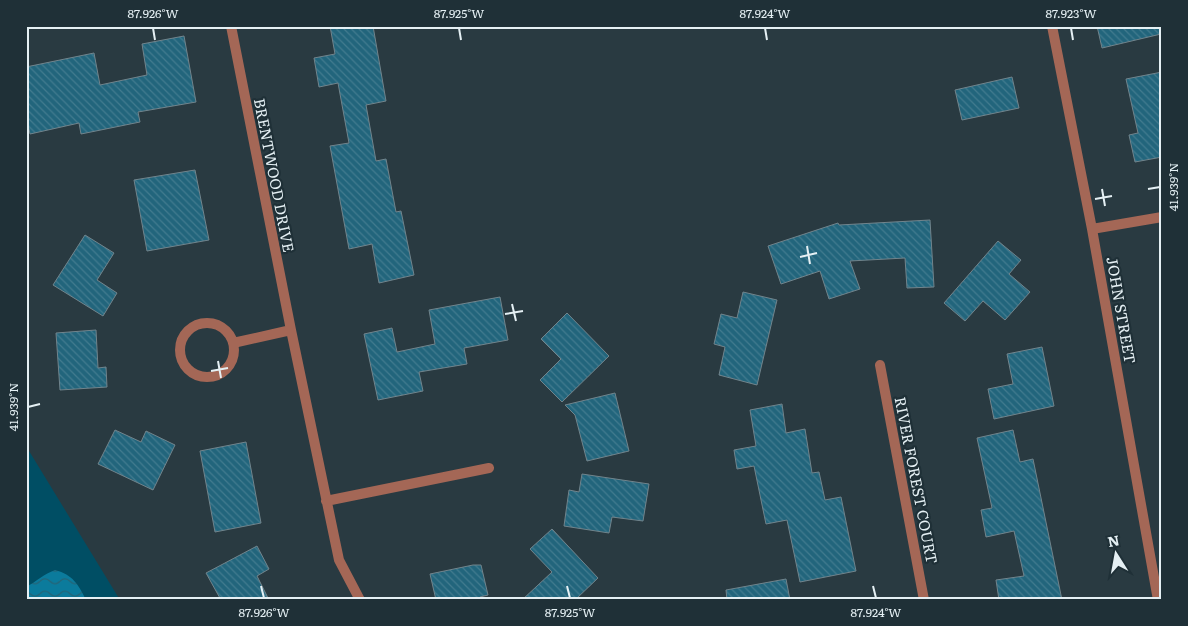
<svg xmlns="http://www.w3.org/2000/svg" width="1188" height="626" font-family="Literata,serif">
  <defs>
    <pattern id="water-waves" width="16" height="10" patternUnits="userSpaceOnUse" patternTransform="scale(1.25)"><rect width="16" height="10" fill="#0b7b9c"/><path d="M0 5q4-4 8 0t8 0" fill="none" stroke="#256477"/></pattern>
    <pattern id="building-back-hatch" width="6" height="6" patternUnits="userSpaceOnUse" patternTransform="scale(1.25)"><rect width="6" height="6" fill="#22657c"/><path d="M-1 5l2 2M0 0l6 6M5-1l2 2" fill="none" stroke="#427b8f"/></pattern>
  </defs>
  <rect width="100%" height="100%" fill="#293a41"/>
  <path fill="#004e64" d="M 26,446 L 120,600 L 26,600 Z"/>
  <path fill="url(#water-waves)" d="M 55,570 C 73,575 78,584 86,600 L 26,600 L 26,587 C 37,581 44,574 55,570 Z"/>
  <path fill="url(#building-back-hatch)" stroke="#71848c" d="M 330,26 L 373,26 L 386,101 L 366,105 L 376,161 L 386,159 L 396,212 L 401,211 L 414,275 L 379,283 L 372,244 L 349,249 L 330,146 L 349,143 L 338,83 L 319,87 L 314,58 L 335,54 Z
    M 1097,26 L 1160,26 L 1161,34 L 1102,48 Z
    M 184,36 L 196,102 L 138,112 L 140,122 L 81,134 L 79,123 L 30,134 L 26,116 L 26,67 L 94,53 L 100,85 L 147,75 L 142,44 Z
    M 1162,72 L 1162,157 L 1135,162 L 1129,135 L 1138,133 L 1126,79 Z
    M 1012,77 L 1019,108 L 962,120 L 955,90 Z
    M 195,170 L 209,240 L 147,251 L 134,180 Z
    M 930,220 L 934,287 L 907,288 L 905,258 L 850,261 L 860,289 L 829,299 L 820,271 L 781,284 L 768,246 L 838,223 L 839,225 Z
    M 85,235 L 114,253 L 97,280 L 117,293 L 103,316 L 53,285 Z
    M 998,241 L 1021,260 L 1009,274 L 1030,292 L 1005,320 L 983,301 L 965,321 L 944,303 Z
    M 743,292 L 777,300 L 757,385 L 719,375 L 725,347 L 714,344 L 721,314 L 737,318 Z
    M 500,297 L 508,340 L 464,348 L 467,364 L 419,372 L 423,391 L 378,400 L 364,334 L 392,328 L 397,352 L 435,344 L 429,310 Z
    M 567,313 L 609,356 L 562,402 L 540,380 L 561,359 L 541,339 Z
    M 96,330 L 98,368 L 106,367 L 107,387 L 60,390 L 56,333 Z
    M 1042,347 L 1054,406 L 994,419 L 988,389 L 1013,384 L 1007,354 Z
    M 615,393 L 629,451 L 587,461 L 575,415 L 565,405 Z
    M 782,404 L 786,433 L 805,429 L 812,473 L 819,472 L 825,500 L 841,497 L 856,571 L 800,582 L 787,520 L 766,524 L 754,466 L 737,469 L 734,450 L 756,446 L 750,410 Z
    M 115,430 L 141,442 L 146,431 L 175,445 L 153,490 L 98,464 Z
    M 1013,430 L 1020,462 L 1033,459 L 1062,600 L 999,600 L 996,580 L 1024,576 L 1014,531 L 986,537 L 981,510 L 992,508 L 977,438 Z
    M 246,442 L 261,523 L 215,532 L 200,451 Z
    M 582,474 L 649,484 L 643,521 L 612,517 L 609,533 L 564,526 L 569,490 L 579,492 Z
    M 552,529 L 598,578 L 575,600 L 522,600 L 552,572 L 530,549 Z
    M 257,546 L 269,569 L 257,576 L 269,600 L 221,600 L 206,573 Z
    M 473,565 L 481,565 L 488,595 L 480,597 L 480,600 L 436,600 L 430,574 Z
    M 786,579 L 790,600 L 727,600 L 726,590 Z"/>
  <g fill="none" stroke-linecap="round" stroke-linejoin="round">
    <path stroke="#a46756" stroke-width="10" d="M 231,26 L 291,330 L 339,560 L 360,600
      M 1052,26 L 1092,229 L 1158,600
      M 1092,229 L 1162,217
      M180 350a27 27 0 1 1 54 0a27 27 0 1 1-54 0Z
      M 233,343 L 291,330
      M 880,365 L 924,600
      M 326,501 L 489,468"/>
  </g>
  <path fill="none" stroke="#e5f0f4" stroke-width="2" d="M 153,28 L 155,40M 459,28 L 461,40M 765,28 L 767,40M 1071,28 L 1073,40M 1102,189 L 1105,206M 1148,189 L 1160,187M 1095,199 L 1112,196M 807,246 L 810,264M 800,257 L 817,253M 512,304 L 516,321M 505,314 L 523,311M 218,361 L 221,378M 211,371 L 228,368M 28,407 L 40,404M 261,586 L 264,598M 567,586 L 570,598M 873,586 L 876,598"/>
  <g text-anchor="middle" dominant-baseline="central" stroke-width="4.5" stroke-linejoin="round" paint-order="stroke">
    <g font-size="15" fill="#e5f0f4" stroke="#1f3037">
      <text transform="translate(275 175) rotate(79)">BRENTWOOD DRIVE</text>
      <text transform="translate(1122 310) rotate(80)">JOHN STREET</text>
      <text transform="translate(917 480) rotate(79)">RIVER FOREST COURT</text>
    </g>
  </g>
  <rect width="1188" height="626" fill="none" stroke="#1f3037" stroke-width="55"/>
  <g transform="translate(1116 554) rotate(349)" stroke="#1f3037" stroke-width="4" paint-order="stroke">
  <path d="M0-4L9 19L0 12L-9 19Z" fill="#e5f0f4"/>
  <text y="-8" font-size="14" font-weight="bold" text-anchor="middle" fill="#e5f0f4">N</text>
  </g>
  <rect x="28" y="28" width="1132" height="570" fill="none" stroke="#e5f0f4" stroke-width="2"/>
  <g font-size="12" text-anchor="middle" fill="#e5f0f4">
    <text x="153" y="18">87.926°W</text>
    <text x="459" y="18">87.925°W</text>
    <text x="765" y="18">87.924°W</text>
    <text x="1071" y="18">87.923°W</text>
    <text transform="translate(1174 187) rotate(-90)" y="4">41.939°N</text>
    <text transform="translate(14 407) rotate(-90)" y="4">41.939°N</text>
    <text x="264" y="617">87.926°W</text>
    <text x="570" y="617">87.925°W</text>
    <text x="876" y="617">87.924°W</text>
  </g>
</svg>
